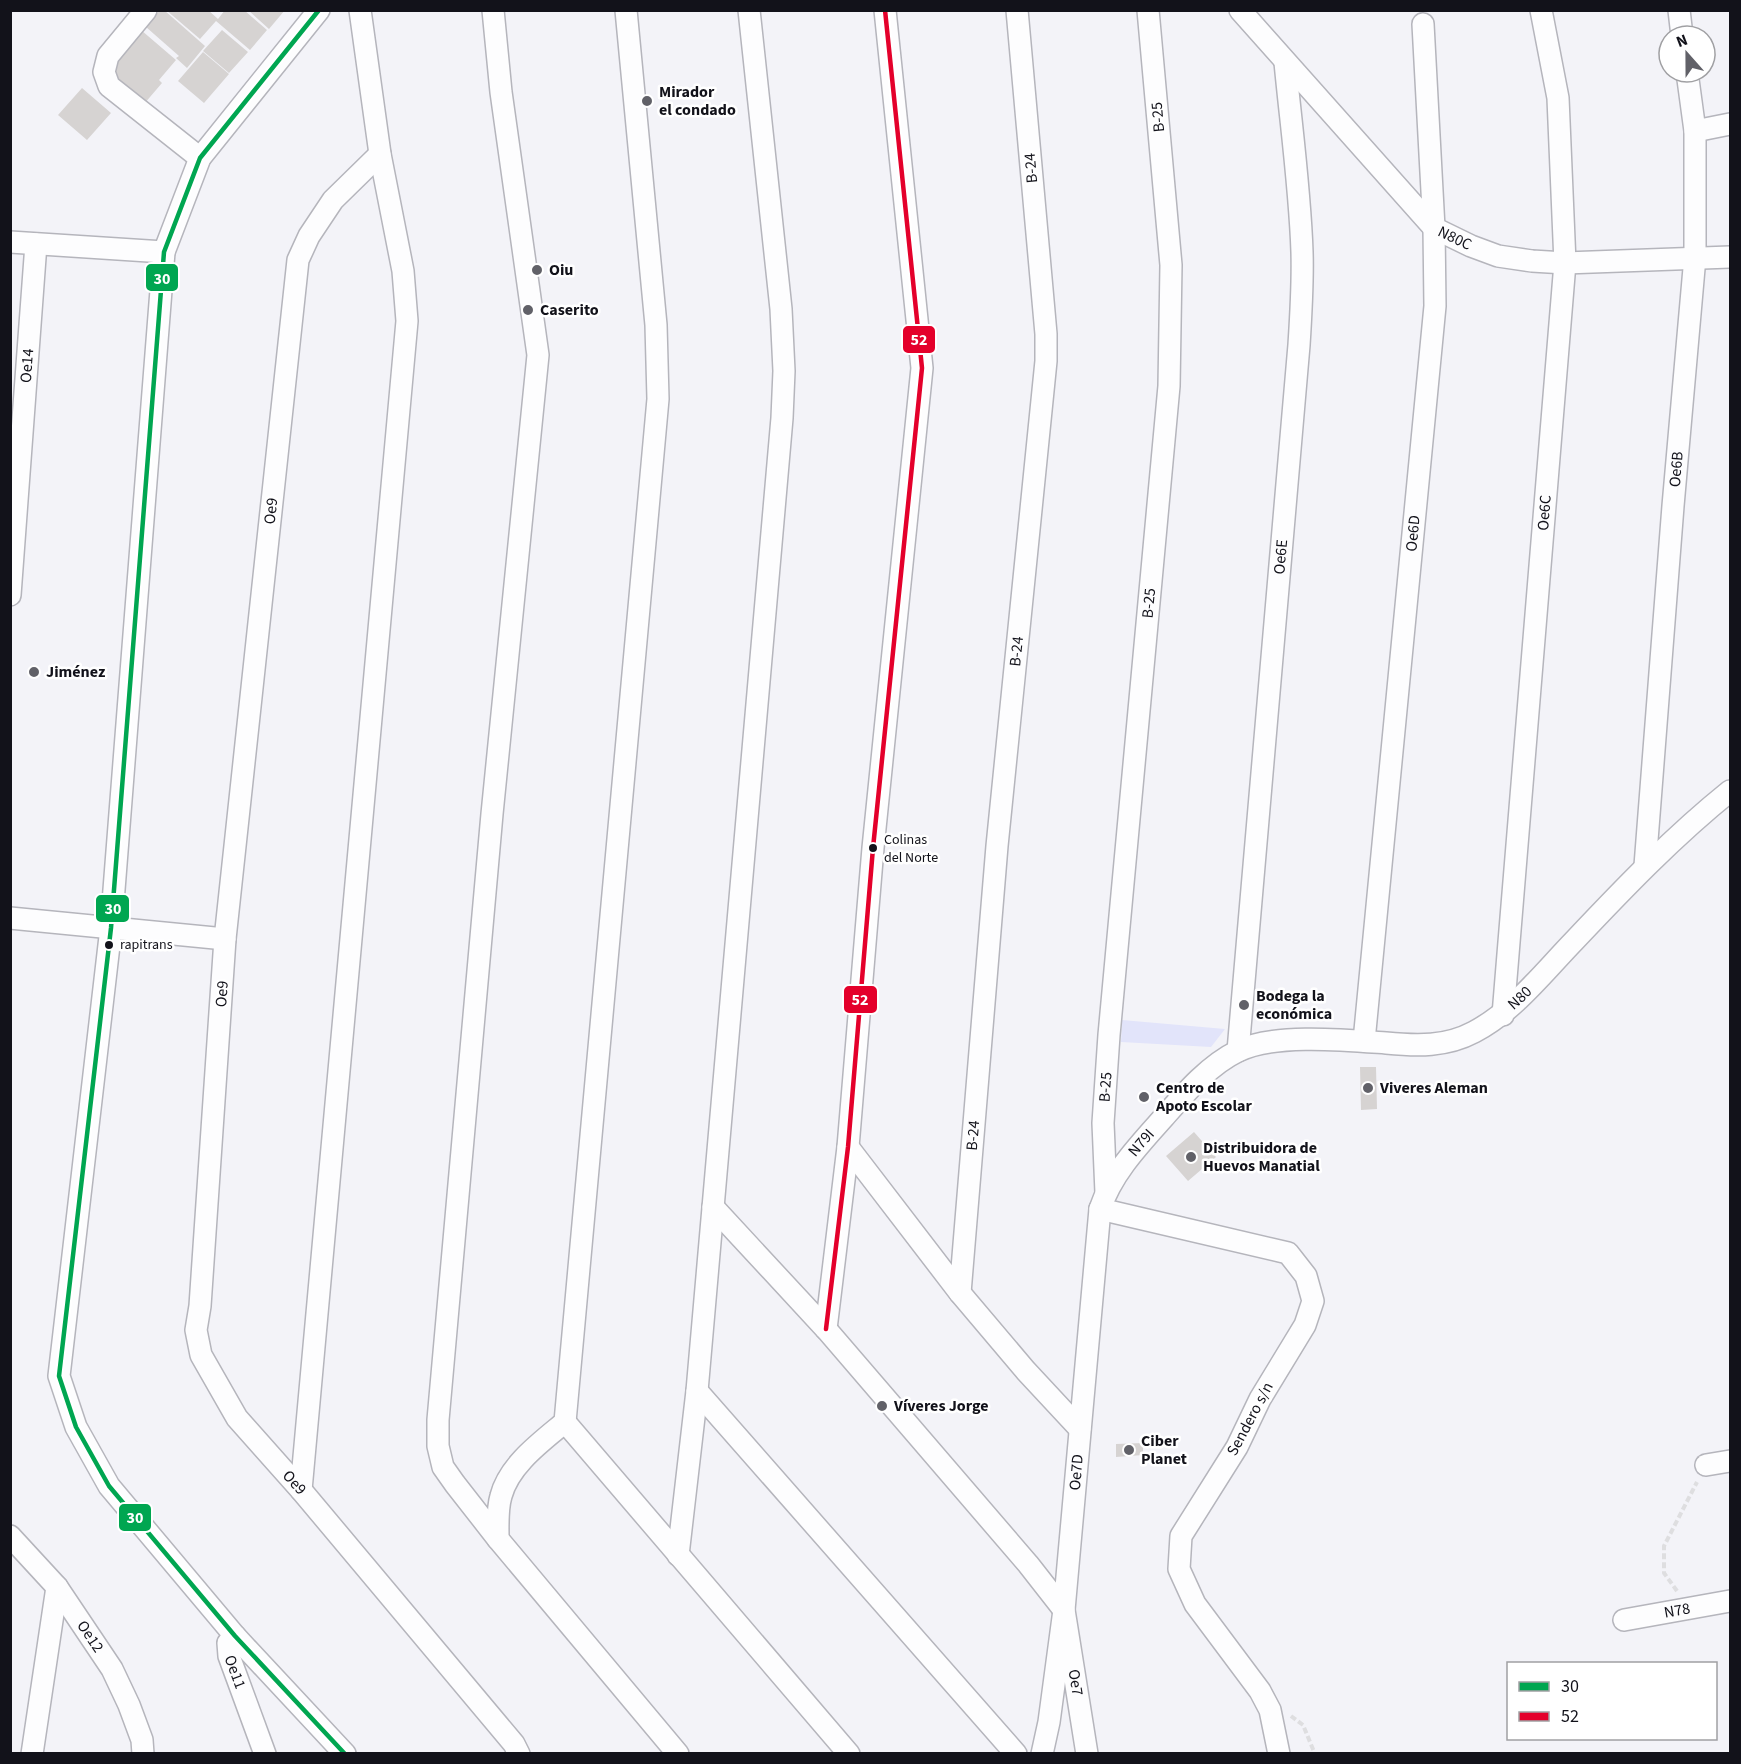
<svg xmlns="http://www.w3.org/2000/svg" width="1741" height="1764" font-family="'Source Sans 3',sans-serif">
  <rect width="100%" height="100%" fill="#f3f3f8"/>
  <path fill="#e2e4fa" d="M 1122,1020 L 1225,1029 L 1211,1047 L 1121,1042 Z"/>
  <path fill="#d6d3d2" d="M 160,10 L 164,10 L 205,46 L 187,68 L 176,58 L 179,56 L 146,27 Z
    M 166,10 L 208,10 L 218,19 L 225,10 L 244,10 L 267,30 L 250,50 L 216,21 L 200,39 Z
    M 248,10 L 285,10 L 269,29 Z
    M 141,30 L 176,60 L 159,80 L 162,83 L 144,104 L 109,73 L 120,60 L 117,57 Z
    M 222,30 L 248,52 L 229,73 L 203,51 Z
    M 203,52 L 229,74 L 204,103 L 178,81 Z
    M 82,88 L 111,113 L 87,140 L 58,115 Z
    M 1360,1067 L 1376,1067 L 1377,1109 L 1361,1110 Z
    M 1194,1132 L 1216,1157 L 1188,1181 L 1166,1156 Z
    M 1143,1443 L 1143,1455 L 1116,1457 L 1116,1444 Z"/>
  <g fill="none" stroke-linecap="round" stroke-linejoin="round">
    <g stroke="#b5b5bc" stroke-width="24">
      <g id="street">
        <path d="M 146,10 L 108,56 L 104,72 L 109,86 L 200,158"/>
        <path d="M 319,10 L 200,158 L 164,252 L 111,928 L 59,1376 L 76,1427 L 109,1486 L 235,1636 L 345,1754"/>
        <path d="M 493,10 L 501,92 L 538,355 L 492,814 L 438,1420 L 438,1446 L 443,1467 L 455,1484 L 498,1539 L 678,1754"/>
        <path id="s1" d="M 1240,10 L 1434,228 L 1471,246 L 1498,256 L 1532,261 L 1565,263 L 1730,257"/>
        <path d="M 1679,10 L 1682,36"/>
        <path d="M 1695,131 L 1730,124"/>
        <path id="s2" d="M 380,154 L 333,200 L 309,236 L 298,260 L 225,939 L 200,1306 L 196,1330 L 201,1355 L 237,1418 L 301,1490 L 514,1744 L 519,1754"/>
        <path d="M 10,242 L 164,252"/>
        <path id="s3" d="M 10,595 L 36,244"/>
        <path id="s4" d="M 1645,866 L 1673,506 L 1695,257 L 1695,131 L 1687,72"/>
        <path d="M 10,918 L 225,939"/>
        <path id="s5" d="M 1503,1015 L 1565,263 L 1558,98 L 1541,10"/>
        <path id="s6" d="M 1364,1041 L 1435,306 L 1434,228 L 1423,24"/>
        <path id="s7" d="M 1238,1051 L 1299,345 C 1301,314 1303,283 1302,252 C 1300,189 1291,125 1285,62"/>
        <path d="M 848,1147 L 960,1293 L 1026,1371 L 1080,1429"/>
        <path id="s8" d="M 1106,1193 L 1103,1123 L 1109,1035 L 1169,386 L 1171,265 L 1148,10"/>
        <path id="s9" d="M 713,1207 L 826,1329 L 1028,1564 L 1064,1610 L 1087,1754"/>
        <path d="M 1100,1209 L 1288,1253 L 1306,1276 L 1313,1301 L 1305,1325 L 1260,1399 L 1237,1447 L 1181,1536 L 1179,1569 L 1195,1604 L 1260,1691 L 1270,1710 L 1279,1754"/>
        <path id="s10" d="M 960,1293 L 997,846 L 1046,361 L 1046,334 L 1017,10"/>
        <path d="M 826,1329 L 848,1147 L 873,848 L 922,368 L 885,10"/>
        <path d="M 697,1391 L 1016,1754"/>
        <path d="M 565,1422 L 849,1754"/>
        <path d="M 1706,1465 L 1730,1461"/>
        <path d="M 301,1490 L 407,321 L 403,271 L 380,154 L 360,10"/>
        <path id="s11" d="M 10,1536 L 57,1587 L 112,1669 L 129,1705 L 142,1740 L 143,1754"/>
        <path d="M 498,1539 C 498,1525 497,1509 501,1496 C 509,1465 541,1442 565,1422 L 658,399 L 656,325 L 626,10"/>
        <path d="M 678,1555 L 697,1391 L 782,418 L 784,371 L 781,309 L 749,10"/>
        <path id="s12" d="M 1624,1620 L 1730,1601"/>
        <path id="s13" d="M 235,1636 L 228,1643 L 229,1656 L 265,1754"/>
        <path d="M 32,1754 L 57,1587"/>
        <path id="s14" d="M 1042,1754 L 1049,1722 L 1064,1610 L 1100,1209 C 1112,1173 1139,1145 1164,1117 C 1185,1093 1209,1065 1238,1051 C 1274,1033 1346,1040 1386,1043 C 1417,1046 1446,1047 1474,1032 C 1514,1011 1543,973 1574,941 C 1624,888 1674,836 1730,791"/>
      </g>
    </g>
    <path stroke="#dedee0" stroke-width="4" stroke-dasharray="6 3" stroke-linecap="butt" d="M 1677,1591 L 1664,1573 L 1664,1546 L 1697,1482
      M 1291,1716 L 1303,1725 L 1315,1754"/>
    <use href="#street" stroke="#fdfdfe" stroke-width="21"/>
    <g stroke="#fff" stroke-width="9">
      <path id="bus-1" d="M 319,10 L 200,158 L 164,252 L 111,928 L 59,1376 L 76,1427 L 109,1486 L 235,1636 L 345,1754"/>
    </g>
    <g stroke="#fff" stroke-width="9">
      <path id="bus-2" d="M 826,1329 L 848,1147 L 873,848 L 922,368 L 885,10"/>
    </g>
    <use href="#bus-1" stroke="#00a651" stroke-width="4.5"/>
    <use href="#bus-2" stroke="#e4002b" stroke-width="4.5"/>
  </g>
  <g fill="#616168" stroke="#fff" stroke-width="2">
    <circle cx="647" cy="101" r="6"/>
    <circle cx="537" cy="270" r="6"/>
    <circle cx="528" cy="310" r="6"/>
    <circle cx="34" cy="672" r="6"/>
    <circle cx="1244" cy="1005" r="6"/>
    <circle cx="1368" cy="1088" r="6"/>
    <circle cx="1144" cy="1097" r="6"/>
    <circle cx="1191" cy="1157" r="6"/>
    <circle cx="882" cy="1406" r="6"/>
    <circle cx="1129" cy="1450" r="6"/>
  </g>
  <g fill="#12121a" stroke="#fff" stroke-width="2">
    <circle cx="873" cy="848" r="5"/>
    <circle cx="109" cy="945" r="5"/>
  </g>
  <g text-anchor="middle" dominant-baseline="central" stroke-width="5" stroke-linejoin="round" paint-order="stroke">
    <g font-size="14" fill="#12121a" stroke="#fff" text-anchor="start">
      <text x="884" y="840">Colinas<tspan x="884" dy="18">del Norte</tspan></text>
      <text x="120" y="945">rapitrans</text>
    </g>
    <g font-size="16" font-weight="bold" fill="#12121a" stroke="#fff" text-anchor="start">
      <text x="659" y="92">Mirador<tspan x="659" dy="18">el condado</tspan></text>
      <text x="549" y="270">Oiu</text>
      <text x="540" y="310">Caserito</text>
      <text x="46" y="672">Jiménez</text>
      <text x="1256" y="996">Bodega la<tspan x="1256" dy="18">económica</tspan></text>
      <text x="1156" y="1088">Centro de<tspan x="1156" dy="18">Apoto Escolar</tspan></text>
      <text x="1380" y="1088">Viveres Aleman</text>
      <text x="1203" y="1148">Distribuidora de<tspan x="1203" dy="18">Huevos Manatial</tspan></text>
      <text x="894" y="1406">Víveres Jorge</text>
      <text x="1141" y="1441">Ciber<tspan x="1141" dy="18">Planet</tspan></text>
    </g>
    <g font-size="16" fill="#12121a" stroke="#fff">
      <text transform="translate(1158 117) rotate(-95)">B-25</text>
      <text transform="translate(1031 168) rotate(-95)">B-24</text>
      <text stroke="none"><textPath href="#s1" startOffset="315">N80C</textPath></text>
      <text stroke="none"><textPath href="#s3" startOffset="230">Oe14</textPath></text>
      <text stroke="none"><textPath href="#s4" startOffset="398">Oe6B</textPath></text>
      <text transform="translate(271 511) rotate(-84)">Oe9</text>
      <text stroke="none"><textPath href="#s5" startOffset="504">Oe6C</textPath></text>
      <text stroke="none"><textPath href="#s6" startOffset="510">Oe6D</textPath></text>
      <text stroke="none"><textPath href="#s7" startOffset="496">Oe6E</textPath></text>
      <text stroke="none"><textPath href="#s8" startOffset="592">B-25</textPath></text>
      <text stroke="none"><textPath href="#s10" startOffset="644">B-24</textPath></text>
      <text transform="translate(222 994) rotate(-86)">Oe9</text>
      <text stroke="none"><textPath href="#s14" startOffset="1058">N80</textPath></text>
      <text stroke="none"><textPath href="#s8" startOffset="106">B-25</textPath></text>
      <text stroke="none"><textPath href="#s10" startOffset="158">B-24</textPath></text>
      <text stroke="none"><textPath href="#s14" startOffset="627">N79I</textPath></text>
      <text transform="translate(1250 1419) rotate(-62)">Sendero s/n</text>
      <text stroke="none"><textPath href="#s14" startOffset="284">Oe7D</textPath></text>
      <text stroke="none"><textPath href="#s2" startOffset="1395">Oe9</textPath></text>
      <text stroke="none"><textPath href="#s12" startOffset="54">N78</textPath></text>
      <text stroke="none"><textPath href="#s11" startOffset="129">Oe12</textPath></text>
      <text stroke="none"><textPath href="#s13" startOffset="40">Oe11</textPath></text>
      <text stroke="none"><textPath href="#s9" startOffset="608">Oe7</textPath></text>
    </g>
  </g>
  <g stroke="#fff" stroke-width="2">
    <rect x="145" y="263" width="34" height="29" rx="6" fill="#00a651"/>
    <rect x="902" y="325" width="34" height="29" rx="6" fill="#e4002b"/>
    <rect x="95" y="894" width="35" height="29" rx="6" fill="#00a651"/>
    <rect x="843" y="985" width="35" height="29" rx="6" fill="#e4002b"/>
    <rect x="118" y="1503" width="34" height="29" rx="6" fill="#00a651"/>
  </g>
  <g font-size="16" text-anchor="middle" font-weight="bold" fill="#fff">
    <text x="162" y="284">30</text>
    <text x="919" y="345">52</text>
    <text x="113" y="914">30</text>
    <text x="860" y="1005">52</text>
    <text x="135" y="1523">30</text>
  </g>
  <rect width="1741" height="1764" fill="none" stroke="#12121a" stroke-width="24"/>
  <rect x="1507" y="1662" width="210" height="78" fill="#ffffff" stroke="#a0a0a3" stroke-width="1.5"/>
  <rect x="1519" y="1682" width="30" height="9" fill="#00a651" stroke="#a0a0a3" stroke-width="1.5"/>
  <text x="1561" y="1692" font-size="18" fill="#12121a">30</text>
  <rect x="1519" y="1712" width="30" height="9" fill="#e4002b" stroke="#a0a0a3" stroke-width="1.5"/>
  <text x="1561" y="1722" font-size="18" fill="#12121a">52</text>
  <g transform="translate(1687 54) rotate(339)"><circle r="28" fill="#ffffff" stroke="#a0a0a3" stroke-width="1.5"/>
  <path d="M0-4.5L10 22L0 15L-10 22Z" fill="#616168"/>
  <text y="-9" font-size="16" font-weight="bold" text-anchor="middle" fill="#12121a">N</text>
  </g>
</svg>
